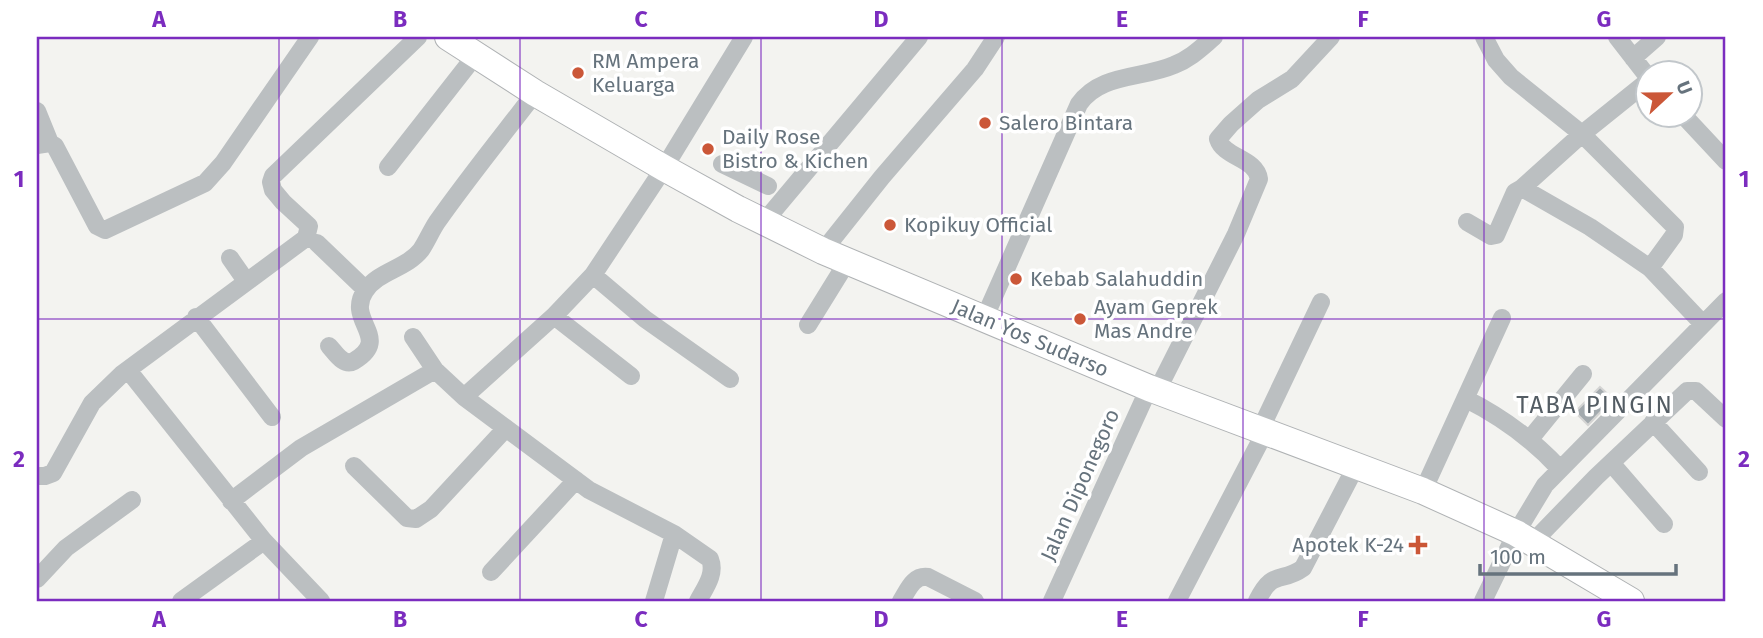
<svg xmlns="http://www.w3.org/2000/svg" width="1763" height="638" font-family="'Fira Sans',sans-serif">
  <rect width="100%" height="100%" fill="#f3f3f0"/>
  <path fill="#a3aaae" stroke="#d4d4d3" stroke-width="2" d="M 1600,387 L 1613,399 L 1588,425 L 1575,412 Z"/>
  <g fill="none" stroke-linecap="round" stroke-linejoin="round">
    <g stroke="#afb2b4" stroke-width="28">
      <path id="highway" d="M 448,37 L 535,93 L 664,168 L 738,209 L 823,251 L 1149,388 L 1423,491 L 1516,533 L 1631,601"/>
    </g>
    <path stroke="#bbbfc1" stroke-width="18" d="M 1484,37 L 1496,60 L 1511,77 L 1582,134 L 1675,227 L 1674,235 L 1650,268
      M 1617,37 L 1648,77
      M 1633,58 L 1657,37
      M 1648,81 L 1582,134 L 1522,188 L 1590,227 L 1650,268 L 1702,323
      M 37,111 L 50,143
      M 1684,116 L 1726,161
      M 37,145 L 50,143 L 55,146 L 97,226 L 105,230 L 205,183 L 223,163 L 310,37
      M 722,164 L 768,186
      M 388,167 L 475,56
      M 764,222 L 919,37
      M 1467,222 L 1491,236 L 1496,235 L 1515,192 L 1522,188
      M 317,243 L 366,290
      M 823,251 L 882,177 L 975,69 L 996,37
      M 230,258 L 246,281
      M 593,275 L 645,319 L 730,379
      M 554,316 L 631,376
      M 196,317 L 272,417
      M 984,319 L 1079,104 C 1101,73 1142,79 1174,65 C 1190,59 1201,48 1214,37
      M 808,325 L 847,262
      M 413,337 L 435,370 L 464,397 L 589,490 L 674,534 L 710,559 C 716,574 705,588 698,601
      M 329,346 C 335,352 343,367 354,361 C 393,338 345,321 365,291 C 378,271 406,269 421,250 C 427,241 431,231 437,222 C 468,178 502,136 535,93
      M 128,370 L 264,541 L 321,601
      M 1157,391 L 1236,234 L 1259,179 C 1256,158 1224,158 1218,139 L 1231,124 L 1258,100 L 1292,79 L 1331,37
      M 464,397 L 554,316 L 593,275 L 664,168 L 744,37
      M 1466,399 C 1502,417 1531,438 1559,468
      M 1653,422 L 1699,472
      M 1260,430 L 1321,302
      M 1530,439 L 1583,374
      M 1612,464 L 1664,524
      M 354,466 L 407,518 L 416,519 L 431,509 L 506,428
      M 37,476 L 45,476 L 53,473 L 92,403 L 122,374 L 306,238 L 309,226 L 283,202 L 273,190 L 271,182 L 273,176 L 418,37
      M 1423,491 L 1502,318
      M 231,501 L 301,448 L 435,370
      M 1532,543 L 1596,477 L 1687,391 L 1696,391 L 1726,419
      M 491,572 L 576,480
      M 37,579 L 66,548 L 132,500
      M 181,601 L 264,541
      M 654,601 L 674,534
      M 901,601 C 908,590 913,575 928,577 L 975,601
      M 1052,601 L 1149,388
      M 1177,601 L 1265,432
      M 1257,601 C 1273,568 1281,584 1303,568 L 1356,466
      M 1483,601 L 1516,533 L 1545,485 L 1726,301"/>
    <use href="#highway" stroke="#fff" stroke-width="26"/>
  </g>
  <path fill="none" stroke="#7b2cbf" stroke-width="2" stroke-opacity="0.55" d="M 279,37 L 279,601M 520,37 L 520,601M 761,37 L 761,601M 1002,37 L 1002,601M 1243,37 L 1243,601M 1484,37 L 1484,601M 37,319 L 1726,319"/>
  <g fill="#cb5738" stroke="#fff" stroke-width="2.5">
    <circle cx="578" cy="73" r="7"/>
    <circle cx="985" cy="123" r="7"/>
    <circle cx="708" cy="149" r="7"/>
    <circle cx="890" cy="225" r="7"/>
    <circle cx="1016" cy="279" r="7"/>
    <circle cx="1080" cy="319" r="7"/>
    <path d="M1414.5 534.5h7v7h7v7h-7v7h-7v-7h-7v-7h7z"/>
  </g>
  <g text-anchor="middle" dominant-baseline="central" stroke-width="7" stroke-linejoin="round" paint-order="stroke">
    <g font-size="21" fill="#66737d" stroke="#fff" text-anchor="start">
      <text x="592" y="61">RM Ampera<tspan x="592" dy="24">Keluarga</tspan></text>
      <text x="999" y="123">Salero Bintara</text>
      <text x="722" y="137">Daily Rose<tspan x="722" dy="24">Bistro &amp; Kichen</tspan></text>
      <text x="904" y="225">Kopikuy Official</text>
      <text x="1030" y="279">Kebab Salahuddin</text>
      <text x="1094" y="307">Ayam Geprek<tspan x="1094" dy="24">Mas Andre</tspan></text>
      <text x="1404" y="545" text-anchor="end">Apotek K-24</text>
    </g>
    <g font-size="21" fill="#66737d" stroke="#fff">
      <text transform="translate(1030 338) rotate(23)">Jalan Yos Sudarso</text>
      <text transform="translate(1080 485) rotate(-66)">Jalan Diponegoro</text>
    </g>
    <g font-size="24" letter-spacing="2" fill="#535c63" stroke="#fff">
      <text x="1595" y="405">TABA PINGIN</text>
    </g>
  </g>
  <rect width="1763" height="638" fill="none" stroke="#ffffff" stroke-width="77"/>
  <g transform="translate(1669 94) rotate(68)"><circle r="33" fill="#ffffff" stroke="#c2c7cb" stroke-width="2"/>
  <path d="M0-5L12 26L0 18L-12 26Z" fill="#cb5738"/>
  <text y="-10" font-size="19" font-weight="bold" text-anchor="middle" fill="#66737d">U</text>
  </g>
  <path d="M1480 564v10h196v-10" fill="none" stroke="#66737d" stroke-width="3.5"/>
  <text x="1490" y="564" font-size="21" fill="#66737d" stroke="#ffffff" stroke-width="5" paint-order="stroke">100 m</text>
  <rect x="38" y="38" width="1686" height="562" fill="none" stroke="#7b2cbf" stroke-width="2.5"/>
  <g font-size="23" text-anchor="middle" font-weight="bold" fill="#7b2cbf">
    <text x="159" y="27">A</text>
    <text x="400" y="27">B</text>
    <text x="641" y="27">C</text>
    <text x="881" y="27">D</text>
    <text x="1122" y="27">E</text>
    <text x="1363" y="27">F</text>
    <text x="1604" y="27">G</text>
    <text x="19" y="187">1</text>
    <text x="1744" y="187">1</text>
    <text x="19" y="467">2</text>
    <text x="1744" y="467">2</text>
    <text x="159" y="627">A</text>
    <text x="400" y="627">B</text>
    <text x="641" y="627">C</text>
    <text x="881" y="627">D</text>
    <text x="1122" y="627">E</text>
    <text x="1363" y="627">F</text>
    <text x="1604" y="627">G</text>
  </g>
</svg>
